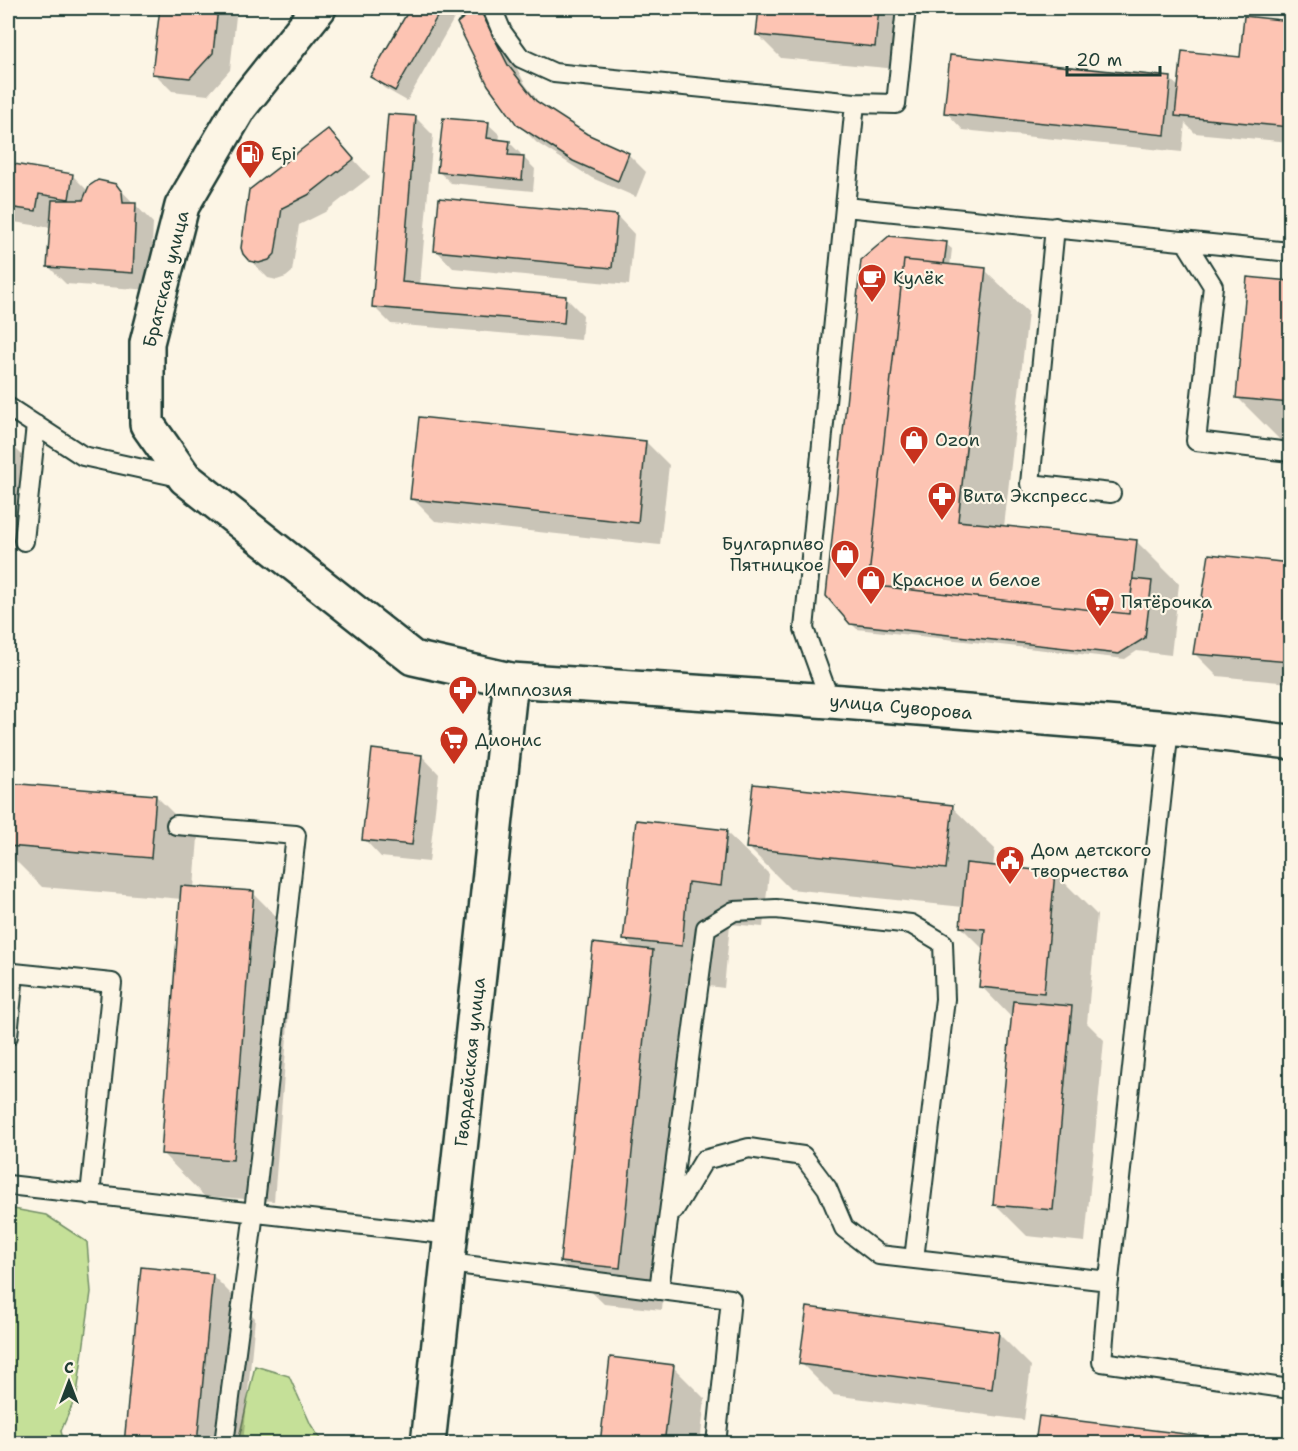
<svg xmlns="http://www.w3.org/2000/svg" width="1298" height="1451" font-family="'Shantell Sans',sans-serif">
  <rect width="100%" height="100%" fill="#fcf5e5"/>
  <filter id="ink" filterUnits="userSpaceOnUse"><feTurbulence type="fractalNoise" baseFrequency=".0167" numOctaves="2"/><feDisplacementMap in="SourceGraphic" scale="12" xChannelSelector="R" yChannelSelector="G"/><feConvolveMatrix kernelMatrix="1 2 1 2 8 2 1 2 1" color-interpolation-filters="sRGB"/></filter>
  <g filter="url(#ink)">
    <path fill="#c5e098" stroke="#728e66" stroke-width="1.5" d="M 8,1208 L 46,1215 L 87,1242 L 91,1292 L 77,1394 L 61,1431 L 64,1443 L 8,1443 Z
      M 255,1366 L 289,1376 L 311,1425 L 323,1443 L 238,1443 Z"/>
    <path fill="#0003" d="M 161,8 L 227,8 L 236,16 L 230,70 L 208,95 L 172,91 L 154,73 Z
      M 411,8 L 460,8 L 407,101 L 384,88 L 372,76 Z
      M 478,8 L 495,26 L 525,84 L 543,108 L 587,136 L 628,154 L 646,172 L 636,197 L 592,178 L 537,143 L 518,124 Z
      M 760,8 L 904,8 L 897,69 L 781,58 L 758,35 Z
      M 1276,8 L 1290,8 L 1290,142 L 1195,133 L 1185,123 L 1182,152 L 963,130 L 946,112 L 1170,79 L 1180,88 L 1241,58 L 1245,17 L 1290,22 Z
      M 416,118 L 433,135 L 420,285 L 565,297 L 583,315 L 581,340 L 391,324 L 373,306 Z
      M 488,124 L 500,135 L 499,141 L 509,142 L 521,154 L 520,157 L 523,157 L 535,169 L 533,191 L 451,183 L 439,172 Z
      M 327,131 L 370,177 L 325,212 L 299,225 L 292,272 L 286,277 L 277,280 L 268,278 L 244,254 Z
      M 8,165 L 72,175 L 88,191 L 116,185 L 153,223 L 150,290 L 66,284 L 49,267 L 52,228 L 8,221 Z
      M 617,216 L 634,234 L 629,285 L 453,268 L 436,250 Z
      M 946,244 L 952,249 L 950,266 L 985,270 L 1028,312 L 1004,527 L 1137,542 L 1179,584 L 1171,655 L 1137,651 L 1125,659 L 857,629 L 851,623 Z
      M 1248,278 L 1290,282 L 1290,441 L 1280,440 L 1237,397 Z
      M 8,441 L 30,463 L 22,550 L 8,549 Z
      M 646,442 L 669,465 L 660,545 L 435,521 L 412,498 Z
      M 1211,556 L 1290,564 L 1290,683 L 1217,676 L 1194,653 Z
      M 422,756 L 439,774 L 429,862 L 381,857 L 364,839 Z
      M 8,785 L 156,796 L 198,838 L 194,888 L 253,893 L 295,935 L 274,1201 L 204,1196 L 162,1153 L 182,899 L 42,887 L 8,853 Z
      M 952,807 L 995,849 L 993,867 L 1055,873 L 1097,915 L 1087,1023 L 1104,1040 L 1085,1242 L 1027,1236 L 995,1204 L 1012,1018 L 981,986 L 984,950 L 961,927 L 963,907 L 790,889 L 748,847 Z
      M 726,832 L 769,874 L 763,927 L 730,924 L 724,988 L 685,983 L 695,993 L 662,1310 L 604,1304 L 561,1262 L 635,949 L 625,939 Z
      M 213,1276 L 255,1318 L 243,1444 L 126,1444 Z
      M 998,1333 L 1031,1366 L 1024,1420 L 833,1395 L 801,1363 Z
      M 673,1367 L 705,1399 L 700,1444 L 601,1444 Z"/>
    <path fill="#fdc4b3" stroke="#1f3d34" stroke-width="1.5" d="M 160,8 L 218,8 L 213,53 L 190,78 L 152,74 Z
      M 410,8 L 442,8 L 395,91 L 370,77 Z
      M 477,8 L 479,8 L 508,65 L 536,101 L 587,134 L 629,153 L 618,181 L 573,161 L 517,125 L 488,85 L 457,23 Z
      M 759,8 L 879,8 L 875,47 L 756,35 Z
      M 1244,16 L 1290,21 L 1290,127 L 1175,116 L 1182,51 L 1240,57 Z
      M 950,55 L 1171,77 L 1165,135 L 944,113 Z
      M 388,114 L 416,116 L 402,282 L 566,296 L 564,323 L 372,307 Z
      M 443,118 L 489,122 L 487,138 L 510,141 L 508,155 L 524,156 L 522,180 L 437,172 Z
      M 328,129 L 354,159 L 308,195 L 282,208 L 275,254 L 269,260 L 259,263 L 249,261 L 243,254 L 241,248 L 249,190 Z
      M 8,163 L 73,174 L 69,199 L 39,194 L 36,211 L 8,207 Z
      M 98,180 L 116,184 L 122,192 L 123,203 L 136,203 L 133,273 L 47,267 L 52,200 L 83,200 L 89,186 Z
      M 439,198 L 617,215 L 612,268 L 434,251 Z
      M 889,236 L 947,242 L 944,264 L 904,260 L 868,585 L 1129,614 L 1133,579 L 1152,581 L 1145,638 L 1119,654 L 850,624 L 826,596 L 861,260 Z
      M 904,260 L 986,268 L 958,521 L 1137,540 L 1129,614 L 868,585 Z
      M 1247,277 L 1290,281 L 1290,403 L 1236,398 Z
      M 419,417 L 646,441 L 638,523 L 410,499 Z
      M 1209,554 L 1290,563 L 1290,662 L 1193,654 Z
      M 372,749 L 422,755 L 412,845 L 362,840 Z
      M 8,783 L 156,795 L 151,858 L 8,846 Z
      M 753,784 L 953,805 L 946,869 L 746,848 Z
      M 636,820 L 727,830 L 721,886 L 688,882 L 682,946 L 623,940 Z
      M 966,863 L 1055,872 L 1044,993 L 979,987 L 985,929 L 960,927 Z
      M 181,886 L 254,891 L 233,1160 L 161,1154 Z
      M 593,943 L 653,950 L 620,1268 L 560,1262 Z
      M 1013,1001 L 1072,1006 L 1053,1210 L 993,1205 Z
      M 141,1267 L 213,1274 L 197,1444 L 124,1444 Z
      M 807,1307 L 999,1332 L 992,1389 L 799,1364 Z
      M 610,1357 L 674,1365 L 664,1444 L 600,1444 Z
      M 1039,1416 L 1267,1444 L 1035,1444 Z"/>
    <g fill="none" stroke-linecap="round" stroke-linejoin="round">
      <g stroke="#1f3d34" stroke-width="22">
        <path id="lane" d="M 492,8 L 502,32 L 521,58 L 554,73 L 855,103 L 845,207 L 1290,252
          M 855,103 L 896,104 L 906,8
          M 1055,227 L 1030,484 L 1111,493
          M 1185,241 L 1213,286 L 1196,441 L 1290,452
          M 8,407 L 83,456 L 184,478
          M 24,541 L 36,425
          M 830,701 L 804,629 L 845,207
          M 1169,728 L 1108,1289 L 1102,1362 L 1290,1389
          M 176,825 L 296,835 L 254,1212 L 224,1444
          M 8,1036 L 14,973 L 112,983 L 90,1195
          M 8,1185 L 452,1235
          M 674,1210 L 704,1160 L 749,1148 L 803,1156 L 827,1188 L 844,1228 L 879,1255 L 1109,1281
          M 449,1263 L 731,1299 L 716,1444
          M 659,1290 L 706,928 L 734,911 L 776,909 L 911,924 L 943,943 L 945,999 L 914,1259"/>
      </g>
      <g stroke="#1f3d34" stroke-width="38">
        <path id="secondary" d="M 319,8 L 240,107 L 182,206 L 147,343 L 147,424 L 185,478 L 413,658 L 511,680 L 830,701 L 1169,728 L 1290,742
          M 428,1444 L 511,680"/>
      </g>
      <use href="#lane" stroke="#fcf5e5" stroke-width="18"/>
      <use href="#secondary" stroke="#fcf5e5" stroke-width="33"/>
    </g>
  </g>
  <defs>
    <g id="fuel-pin" transform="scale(1.5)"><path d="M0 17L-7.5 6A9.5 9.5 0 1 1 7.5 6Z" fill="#c8321e" stroke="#fcf5e5"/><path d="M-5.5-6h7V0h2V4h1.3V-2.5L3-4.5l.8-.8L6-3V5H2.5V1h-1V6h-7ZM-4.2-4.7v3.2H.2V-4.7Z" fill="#fff"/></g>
    <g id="cafe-pin" transform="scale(1.5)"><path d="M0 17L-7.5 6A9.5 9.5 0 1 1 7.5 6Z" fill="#c8321e" stroke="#fcf5e5"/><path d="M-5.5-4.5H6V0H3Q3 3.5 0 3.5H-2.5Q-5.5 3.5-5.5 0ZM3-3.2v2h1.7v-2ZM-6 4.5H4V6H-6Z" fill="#fff"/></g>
    <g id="shop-pin" transform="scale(1.5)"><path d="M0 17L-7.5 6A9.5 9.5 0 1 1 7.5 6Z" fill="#c8321e" stroke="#fcf5e5"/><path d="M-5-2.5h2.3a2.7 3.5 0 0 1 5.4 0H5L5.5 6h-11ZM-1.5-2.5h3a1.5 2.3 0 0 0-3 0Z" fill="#fff"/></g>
    <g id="pharmacy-pin" transform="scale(1.5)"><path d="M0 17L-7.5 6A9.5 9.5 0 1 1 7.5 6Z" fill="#c8321e" stroke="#fcf5e5"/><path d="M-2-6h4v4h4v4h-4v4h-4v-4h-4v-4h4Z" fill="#fff"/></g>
    <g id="supermarket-pin" transform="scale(1.5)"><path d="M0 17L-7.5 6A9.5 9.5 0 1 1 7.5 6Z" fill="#c8321e" stroke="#fcf5e5"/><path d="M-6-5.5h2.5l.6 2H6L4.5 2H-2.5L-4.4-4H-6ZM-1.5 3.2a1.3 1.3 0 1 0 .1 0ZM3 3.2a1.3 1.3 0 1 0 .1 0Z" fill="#fff"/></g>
    <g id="civic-pin" transform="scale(1.5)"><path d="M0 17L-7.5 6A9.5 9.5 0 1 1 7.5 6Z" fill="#c8321e" stroke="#fcf5e5"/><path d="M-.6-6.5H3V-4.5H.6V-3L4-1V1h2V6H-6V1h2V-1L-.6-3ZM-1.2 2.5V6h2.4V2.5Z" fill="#fff"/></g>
  </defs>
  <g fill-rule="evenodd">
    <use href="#fuel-pin" x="250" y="154"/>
    <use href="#cafe-pin" x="872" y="278"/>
    <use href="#shop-pin" x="914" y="440"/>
    <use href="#pharmacy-pin" x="942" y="496"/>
    <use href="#shop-pin" x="845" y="554"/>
    <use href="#shop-pin" x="871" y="580"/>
    <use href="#supermarket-pin" x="1100" y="602"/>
    <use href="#pharmacy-pin" x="463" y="690"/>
    <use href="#supermarket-pin" x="454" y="740"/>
    <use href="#civic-pin" x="1010" y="860"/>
  </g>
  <g text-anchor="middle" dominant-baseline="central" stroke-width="4.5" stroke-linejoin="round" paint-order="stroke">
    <g font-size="18" fill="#1f3d34" stroke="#fcf5e5" text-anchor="start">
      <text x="271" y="154">Epi</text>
      <text x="893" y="278">Кулёк</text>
      <text x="935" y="440">Ozon</text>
      <text x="963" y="496">Вита Экспресс</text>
      <text x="824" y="544" text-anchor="end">Булгарпиво<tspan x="824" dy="21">Пятницкое</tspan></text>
      <text x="892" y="580">Красное и белое</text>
      <text x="1121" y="602">Пятёрочка</text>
      <text x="484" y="690">Имплозия</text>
      <text x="475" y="740">Дионис</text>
      <text x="1031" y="850">Дом детского<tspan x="1031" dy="21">творчества</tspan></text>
    </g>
    <g font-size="18" fill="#1f3d34" stroke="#fcf5e5">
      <text transform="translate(166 279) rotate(-76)">Братская улица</text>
      <text transform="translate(901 707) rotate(5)">улица Суворова</text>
      <text transform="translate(470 1062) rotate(-84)">Гвардейская улица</text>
    </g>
  </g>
  <rect width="1298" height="1451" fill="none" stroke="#fcf5e5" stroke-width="30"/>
  <rect x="15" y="15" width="1268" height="1421" fill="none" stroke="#1f3d34" stroke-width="2" filter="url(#ink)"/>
  <g transform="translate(69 1382)" stroke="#fcf5e5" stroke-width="4.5" paint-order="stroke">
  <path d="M0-4.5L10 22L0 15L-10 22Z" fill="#1f3d34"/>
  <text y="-9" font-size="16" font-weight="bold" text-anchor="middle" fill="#1f3d34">С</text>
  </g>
  <path d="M1067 66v9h93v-9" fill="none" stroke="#1f3d34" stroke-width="3"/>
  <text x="1076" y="66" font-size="18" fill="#1f3d34" stroke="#fcf5e5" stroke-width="4.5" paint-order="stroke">20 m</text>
</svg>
